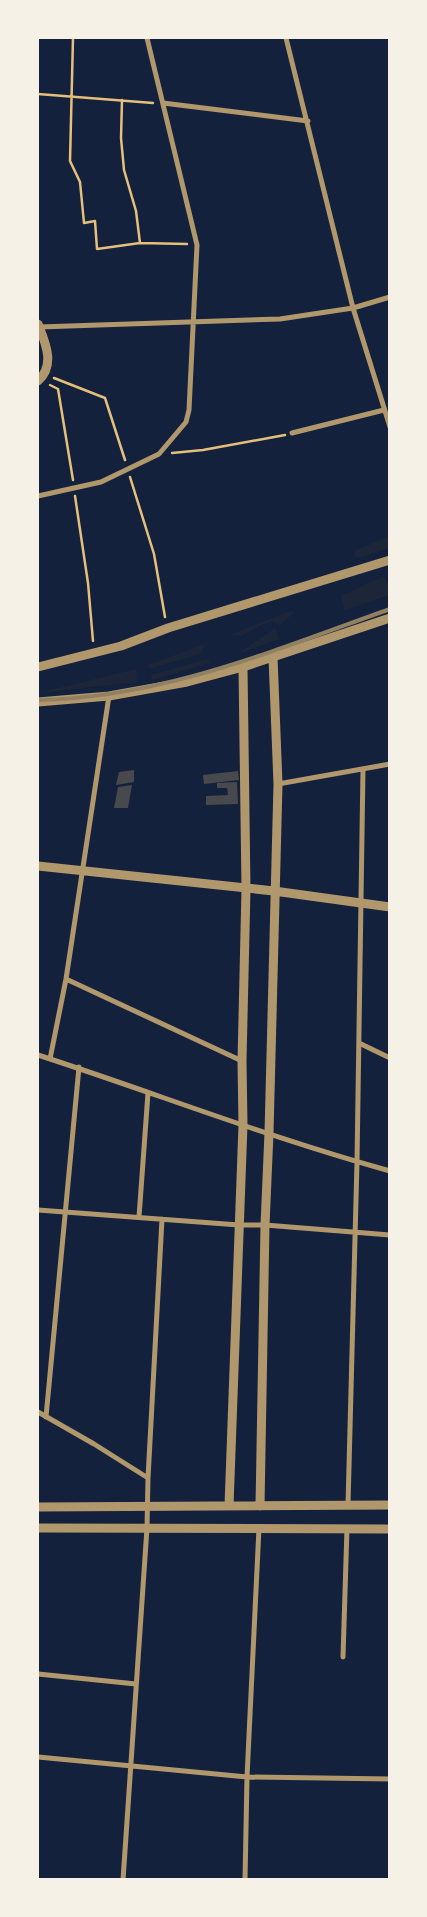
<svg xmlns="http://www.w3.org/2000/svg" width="427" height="1917" font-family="'DejaVu Sans',sans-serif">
  <rect width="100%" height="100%" fill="#14213d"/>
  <path fill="#1d2539" d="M 389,536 L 389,548 L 359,558 L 355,556 L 355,551 Z
    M 384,576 L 389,586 L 389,595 L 345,610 L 341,596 Z
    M 290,611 L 294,613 L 279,625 L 272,621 L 259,626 L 241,636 L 230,635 Z
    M 275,628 L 279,639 L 238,654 Z
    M 205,644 L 200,654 L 149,669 L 148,665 Z
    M 207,659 L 210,663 L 152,680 L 151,675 Z
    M 136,669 L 137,682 L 38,693 Z"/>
  <path fill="#48494c" d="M 134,770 L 134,782 L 116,785 L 119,772 Z
    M 238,771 L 239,780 L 204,784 L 203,775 Z
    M 237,782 L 238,804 L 206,805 L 206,796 L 228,795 L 227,788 L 217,788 L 217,783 Z
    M 132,785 L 128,808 L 114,808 L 118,787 Z"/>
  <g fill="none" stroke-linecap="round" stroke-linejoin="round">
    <path stroke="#e5c07b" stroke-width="2.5" d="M 73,38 L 70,161 L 80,182 L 84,223 L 95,221 L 97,249 L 140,243 L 187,244
      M 38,94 L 153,103
      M 122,100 L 121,138 L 124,170 L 136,211 L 140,243
      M 54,378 L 105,398 L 125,460
      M 50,385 L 58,389 L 73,480
      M 172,453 L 203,450 L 285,435
      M 130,477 L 154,554 L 165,617
      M 75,496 L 88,583 L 93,641"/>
    <path stroke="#b1986c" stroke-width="5" d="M 286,38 L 353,308 L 390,427
      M 163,103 L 308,121
      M 39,327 L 280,319 L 353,308 L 390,297
      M 292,433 L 384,410
      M 38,496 L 101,482 L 159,454 L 186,422 L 189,410 L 197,245 L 147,38
      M 278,784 L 390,764
      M 66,979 L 242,1061
      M 359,1043 L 390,1058
      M 38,1055 C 155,1093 270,1138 390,1171
      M 50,1059 L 66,979 L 109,696
      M 38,1210 L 239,1225 L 265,1225 L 390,1235
      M 139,1217 L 148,1093
      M 38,1412 L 94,1444 L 148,1478
      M 46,1417 L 79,1067
      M 348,1505 L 357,1162 L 363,769
      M 343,1657 L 347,1528
      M 38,1674 L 136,1684
      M 38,1757 L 247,1777 L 390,1779
      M 123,1880 L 147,1528 L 148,1478 L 162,1219
      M 245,1880 L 247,1777 L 259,1528"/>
    <path stroke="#b1986c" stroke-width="9" d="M 38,324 C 45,342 56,365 38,381
      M 38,667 L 121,646 L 168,628 L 390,560
      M 38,702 L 109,696 L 187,682 L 243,667 L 390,618
      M 38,866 L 274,891 L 390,907
      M 229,1506 L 243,1125 L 242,1061 L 246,889 L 243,667
      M 260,1506 L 265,1225 L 269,1133 L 278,784 L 273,657
      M 38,1507 L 390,1505
      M 38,1528 L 390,1529"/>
    <path stroke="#918062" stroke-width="4" d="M 38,700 C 161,698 275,650 390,609"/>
  </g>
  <rect width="427" height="1917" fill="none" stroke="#f6f1e7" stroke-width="78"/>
</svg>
